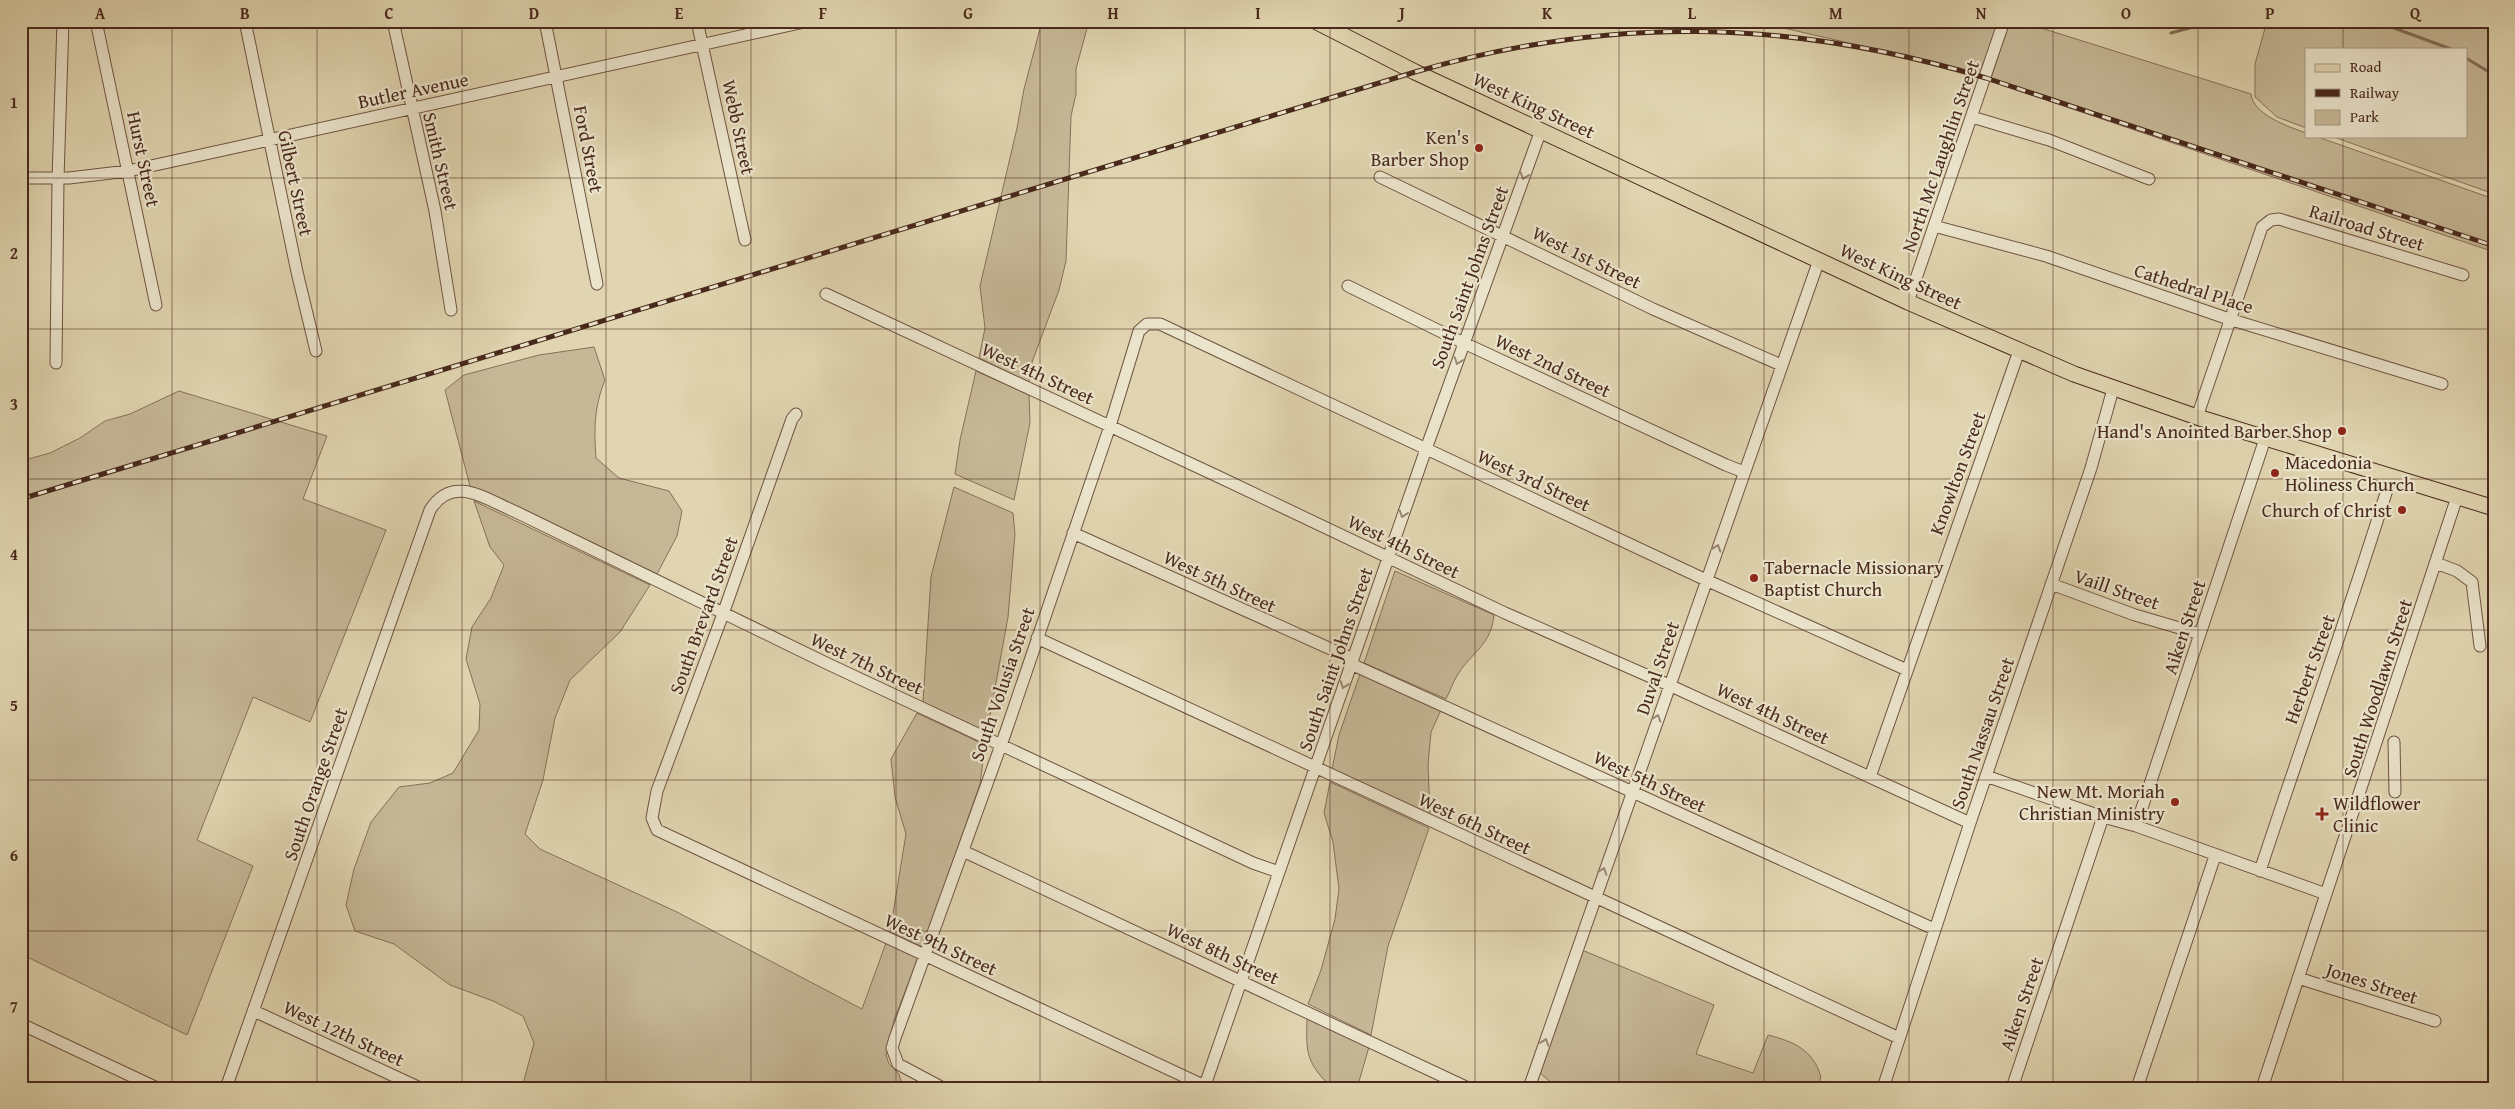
<svg xmlns="http://www.w3.org/2000/svg" width="2515" height="1109" font-family="'Gentium Book Plus',serif">
  <rect width="100%" height="100%" fill="#e0d5b0"/>
  <filter id="stains"><feTurbulence type="fractalNoise" baseFrequency=".004" numOctaves="4"/><feColorMatrix values="0 0 0 0 .2 0 0 0 0 .09 0 0 0 0 .02 0 0 0 .5 -.17"/></filter>
  <radialGradient id="worn" r=".72"><stop offset=".6" stop-color="#630" stop-opacity="0"/><stop offset="1" stop-color="#630" stop-opacity=".3"/></radialGradient>
  <path fill="#c6b897" stroke="#88705a" d="M 1042,21 L 1089,21 L 1076,69 L 1076,94 L 1071,116 L 1066,261 L 1059,290 L 1032,362 L 1029,382 L 979,358 L 985,328 L 980,286 L 1017,128 L 1024,89 Z
    M 1753,21 L 1999,21 L 1980,78 L 1936,63 Z
    M 2010,21 L 2019,21 L 2251,94 C 2253,115 2290,127 2306,133 L 2306,136 L 2315,136 L 2494,199 L 2494,252 L 1990,81 Z
    M 2267,21 L 2494,21 L 2494,194 L 2331,136 L 2466,136 L 2466,49 L 2306,49 L 2306,128 L 2277,117 L 2255,97 L 2255,64 Z
    M 594,347 L 605,380 C 594,407 594,429 596,458 L 619,478 L 669,491 L 682,511 L 677,536 L 657,574 L 519,507 L 470,486 L 445,390 L 464,375 L 539,355 Z
    M 976,371 L 1029,395 L 1030,423 L 1014,500 L 955,474 L 960,440 Z
    M 179,391 L 327,436 L 303,499 L 386,530 L 310,722 L 253,697 L 197,840 L 253,866 L 187,1035 L 21,954 L 21,461 L 50,453 L 80,438 L 105,421 L 130,414 Z
    M 954,487 L 1013,513 L 1015,534 L 1008,617 L 987,732 L 923,702 L 931,577 Z
    M 474,501 L 650,585 L 620,632 L 570,680 L 555,718 L 543,780 L 525,834 L 540,849 L 677,912 L 862,1009 L 886,943 L 918,958 L 894,1020 L 886,1055 L 889,1064 L 899,1074 L 903,1088 L 522,1088 L 534,1043 L 523,1016 L 493,1001 L 450,985 L 394,944 L 355,931 L 346,905 L 354,869 L 371,822 L 399,787 L 430,783 L 453,773 L 479,730 L 480,704 L 466,659 L 472,627 L 491,598 L 504,565 L 490,547 Z
    M 1395,571 L 1494,615 C 1491,645 1473,651 1458,674 C 1453,682 1450,691 1446,699 L 1364,663 Z
    M 1360,674 L 1441,710 L 1431,732 L 1428,765 L 1430,814 L 1332,769 L 1339,735 Z
    M 917,713 L 985,745 L 980,784 L 923,947 L 890,932 L 906,834 L 895,797 L 891,759 Z
    M 1330,782 L 1429,828 L 1388,946 L 1371,1035 L 1308,1004 L 1321,970 L 1335,919 L 1339,889 L 1333,842 L 1324,813 Z
    M 1582,950 L 1714,1005 L 1696,1054 L 1753,1073 L 1768,1035 C 1795,1042 1813,1050 1821,1077 L 1817,1088 L 1557,1088 L 1540,1073 Z
    M 1307,1018 L 1369,1047 L 1358,1085 L 1355,1088 L 1332,1088 C 1306,1062 1306,1054 1307,1018 Z"/>
  <g fill="none" stroke-linecap="round" stroke-linejoin="round">
    <path stroke="#856d57" stroke-width="3" d="M 2375,21 L 2451,49
      M 2171,33 L 2215,21
      M 2466,58 L 2494,75"/>
    <g stroke="#6f5441" stroke-width="13">
      <path id="minor" d="M 96,21 L 156,305
        M 245,21 L 297,272 L 316,351
        M 393,21 L 435,211 L 451,310
        M 545,21 L 597,284
        M 697,21 L 745,240
        M 1972,117 L 2049,140 L 2149,179
        M 1380,177 L 1653,309 L 1781,365
        M 21,178 L 69,178 L 128,171 L 809,21
        M 1934,226 L 2046,256 L 2229,319 L 2442,384
        M 1348,286 L 1464,343 L 1726,465 L 1744,472
        M 826,294 L 1217,476 L 1505,613 L 1669,685 L 1970,823
        M 1908,302 L 2004,21
        M 56,363 L 58,179 L 63,21
        M 796,414 L 792,419 L 723,614 L 657,791 L 652,818 L 657,830 L 1209,1088
        M 2197,417 L 2262,227 L 2271,220 L 2279,219 L 2463,275
        M 1073,533 L 1353,659
        M 2436,563 L 2457,571 L 2472,582 L 2480,646
        M 2051,584 L 2135,615 L 2200,634
        M 1037,638 L 1899,1038
        M 1351,664 L 1934,929
        M 2394,742 L 2395,792
        M 1986,776 L 2103,817 L 2136,826 L 2326,894
        M 1870,777 L 2019,351
        M 2136,826 L 2265,439
        M 963,851 L 1468,1088
        M 2260,871 C 2303,740 2350,610 2391,477
        M 2298,978 L 2435,1021
        M 254,1011 L 420,1088
        M 21,1024 L 157,1088
        M 226,1088 L 430,510 C 453,473 487,500 516,512 L 826,663 L 1253,863 L 1279,872
        M 943,1088 L 898,1064 L 892,1048 L 895,1038 L 1005,734 L 1110,426 L 1139,331 L 1147,324 L 1160,324 L 1706,580 L 1907,670
        M 1204,1088 L 1426,449 L 1541,130
        M 1529,1088 L 1819,260
        M 1883,1088 L 1970,823 L 2091,468 L 2113,389
        M 2012,1088 L 2103,817
        M 2137,1088 L 2215,856
        M 2262,1088 L 2457,497"/>
    </g>
    <g stroke="#49291c" stroke-width="17">
      <path id="major" d="M 1315,21 L 1415,72 L 1908,302 L 2074,374 L 2197,417 L 2494,508"/>
    </g>
    <use href="#minor" stroke="#ebe4cc" stroke-width="11"/>
    <use href="#major" stroke="#e0d5b0" stroke-width="15"/>
    <g stroke="#49291c" stroke-width="5">
      <path id="rail" d="M 21,499 L 1415,72 C 1611,15 1790,19 1986,78 L 2494,246"/>
    </g>
    <use href="#rail" stroke="#ebe4cc" stroke-width="3" stroke-dasharray="9" stroke-linecap="butt"/>
  </g>
  <defs><path id="oneway-chevron" d="M-2-3.5L2.5 0L-2 3.5" fill="none" stroke-width="1.6" stroke-linecap="round" stroke-linejoin="round" transform="scale(1.25)"/></defs>
  <g stroke="#9a8674">
    <use href="#oneway-chevron" transform="translate(1524 176) rotate(109)"/>
    <use href="#oneway-chevron" transform="translate(1458 361) rotate(110)"/>
    <use href="#oneway-chevron" transform="translate(1403 514) rotate(109)"/>
    <use href="#oneway-chevron" transform="translate(1717 548) rotate(-71)"/>
    <use href="#oneway-chevron" transform="translate(1344 685) rotate(109)"/>
    <use href="#oneway-chevron" transform="translate(1657 718) rotate(-71)"/>
    <use href="#oneway-chevron" transform="translate(1603 871) rotate(-71)"/>
    <use href="#oneway-chevron" transform="translate(1545 1042) rotate(-71)"/>
  </g>
  <path fill="none" stroke="#49291c" stroke-width="1" stroke-opacity="0.55" d="M 172,21 L 172,1088M 317,21 L 317,1088M 462,21 L 462,1088M 606,21 L 606,1088M 751,21 L 751,1088M 896,21 L 896,1088M 1040,21 L 1040,1088M 1185,21 L 1185,1088M 1330,21 L 1330,1088M 1475,21 L 1475,1088M 1619,21 L 1619,1088M 1764,21 L 1764,1088M 1909,21 L 1909,1088M 2053,21 L 2053,1088M 2198,21 L 2198,1088M 2343,21 L 2343,49M 2343,136 L 2343,1088M 21,178 L 2494,178M 21,329 L 2494,329M 21,479 L 2494,479M 21,630 L 2494,630M 21,780 L 2494,780M 21,931 L 2494,931"/>
  <g fill="#8f2418" stroke="#ebe4cc" stroke-width="2">
    <circle cx="1479" cy="148" r="5"/>
    <circle cx="2342" cy="431" r="5"/>
    <circle cx="2275" cy="473" r="5"/>
    <circle cx="2402" cy="510" r="5"/>
    <circle cx="1754" cy="578" r="5"/>
    <circle cx="2175" cy="802" r="5"/>
    <path d="M2319.5 806.5h5v5h5v5h-5v5h-5v-5h-5v-5h5z"/>
  </g>
  <g text-anchor="middle" dominant-baseline="central" stroke-width="4.5" stroke-linejoin="round" paint-order="stroke">
    <g font-size="19" fill="#49291c" stroke="#ebe4cc">
      <text transform="translate(413 90) rotate(-12)">Butler Avenue</text>
      <text transform="translate(1534 105) rotate(25)">West King Street</text>
      <text transform="translate(739 127) rotate(78)">Webb Street</text>
      <text transform="translate(589 149) rotate(79)">Ford Street</text>
      <text transform="translate(1940 156) rotate(-71)">North Mc Laughlin Street</text>
      <text transform="translate(144 159) rotate(78)">Hurst Street</text>
      <text transform="translate(441 161) rotate(77)">Smith Street</text>
      <text transform="translate(296 183) rotate(78)">Gilbert Street</text>
      <text transform="translate(2367 227) rotate(17)">Railroad Street</text>
      <text transform="translate(1587 257) rotate(26)">West 1st Street</text>
      <text transform="translate(1901 276) rotate(25)">West King Street</text>
      <text transform="translate(1469 277) rotate(-70)">South Saint Johns Street</text>
      <text transform="translate(2194 288) rotate(18)">Cathedral Place</text>
      <text transform="translate(1553 365) rotate(25)">West 2nd Street</text>
      <text transform="translate(1038 373) rotate(25)">West 4th Street</text>
      <text transform="translate(1957 473) rotate(-70)">Knowlton Street</text>
      <text transform="translate(1534 480) rotate(25)">West 3rd Street</text>
      <text transform="translate(1404 546) rotate(26)">West 4th Street</text>
      <text transform="translate(1220 581) rotate(25)">West 5th Street</text>
      <text transform="translate(2117 589) rotate(19)">Vaill Street</text>
      <text transform="translate(703 615) rotate(-70)">South Brevard Street</text>
      <text transform="translate(2184 627) rotate(-72)">Aiken Street</text>
      <text transform="translate(1335 659) rotate(-71)">South Saint Johns Street</text>
      <text transform="translate(867 663) rotate(25)">West 7th Street</text>
      <text transform="translate(1657 668) rotate(-71)">Duval Street</text>
      <text transform="translate(2309 669) rotate(-70)">Herbert Street</text>
      <text transform="translate(1002 684) rotate(-71)">South Volusia Street</text>
      <text transform="translate(2377 688) rotate(-72)">South Woodlawn Street</text>
      <text transform="translate(1773 713) rotate(25)">West 4th Street</text>
      <text transform="translate(1982 733) rotate(-71)">South Nassau Street</text>
      <text transform="translate(1650 781) rotate(25)">West 5th Street</text>
      <text transform="translate(315 784) rotate(-71)">South Orange Street</text>
      <text transform="translate(1475 823) rotate(25)">West 6th Street</text>
      <text transform="translate(941 944) rotate(25)">West 9th Street</text>
      <text transform="translate(1223 953) rotate(25)">West 8th Street</text>
      <text transform="translate(2372 983) rotate(18)">Jones Street</text>
      <text transform="translate(2021 1004) rotate(-71)">Aiken Street</text>
      <text transform="translate(344 1033) rotate(25)">West 12th Street</text>
    </g>
    <g font-size="19" fill="#49291c" stroke="#ebe4cc" text-anchor="end">
      <text x="1469" y="137">Ken's<tspan x="1469" dy="22">Barber Shop</tspan></text>
      <text x="2332" y="431">Hand's Anointed Barber Shop</text>
      <text x="2285" y="462" text-anchor="start">Macedonia<tspan x="2285" dy="22">Holiness Church</tspan></text>
      <text x="2392" y="510">Church of Christ</text>
      <text x="1764" y="567" text-anchor="start">Tabernacle Missionary<tspan x="1764" dy="22">Baptist Church</tspan></text>
      <text x="2165" y="791">New Mt. Moriah<tspan x="2165" dy="22">Christian Ministry</tspan></text>
      <text x="2333" y="803" text-anchor="start">Wildflower<tspan x="2333" dy="22">Clinic</tspan></text>
    </g>
  </g>
  <rect width="2515" height="1109" fill="none" stroke="#e0d5b0" stroke-width="55"/>
  <rect x="2305" y="48" width="162" height="90" fill="#ebe4cc" stroke="#aa9986"/>
  <rect x="2315" y="64" width="25" height="8" fill="#e0d5b0" stroke="#aa9986"/>
  <text x="2350" y="72" font-size="15" fill="#49291c">Road</text>
  <rect x="2315" y="89" width="25" height="8" fill="#49291c" stroke="#aa9986"/>
  <text x="2350" y="98" font-size="15" fill="#49291c">Railway</text>
  <rect x="2315" y="110" width="25" height="15" fill="#c6b897" stroke="#aa9986"/>
  <text x="2350" y="122" font-size="15" fill="#49291c">Park</text>
  <rect x="28" y="28" width="2460" height="1054" fill="none" stroke="#49291c" stroke-width="2"/>
  <g font-size="16" text-anchor="middle" font-weight="bold" fill="#49291c">
    <text x="100" y="19">A</text>
    <text x="245" y="19">B</text>
    <text x="389" y="19">C</text>
    <text x="534" y="19">D</text>
    <text x="679" y="19">E</text>
    <text x="823" y="19">F</text>
    <text x="968" y="19">G</text>
    <text x="1113" y="19">H</text>
    <text x="1258" y="19">I</text>
    <text x="1402" y="19">J</text>
    <text x="1547" y="19">K</text>
    <text x="1692" y="19">L</text>
    <text x="1836" y="19">M</text>
    <text x="1981" y="19">N</text>
    <text x="2126" y="19">O</text>
    <text x="2270" y="19">P</text>
    <text x="2415" y="19">Q</text>
    <text x="14" y="108">1</text>
    <text x="14" y="259">2</text>
    <text x="14" y="410">3</text>
    <text x="14" y="560">4</text>
    <text x="14" y="711">5</text>
    <text x="14" y="861">6</text>
    <text x="14" y="1012">7</text>
  </g>
  <rect width="100%" height="100%" filter="url(#stains)"/>
  <rect width="100%" height="100%" fill="url(#worn)"/>
</svg>
